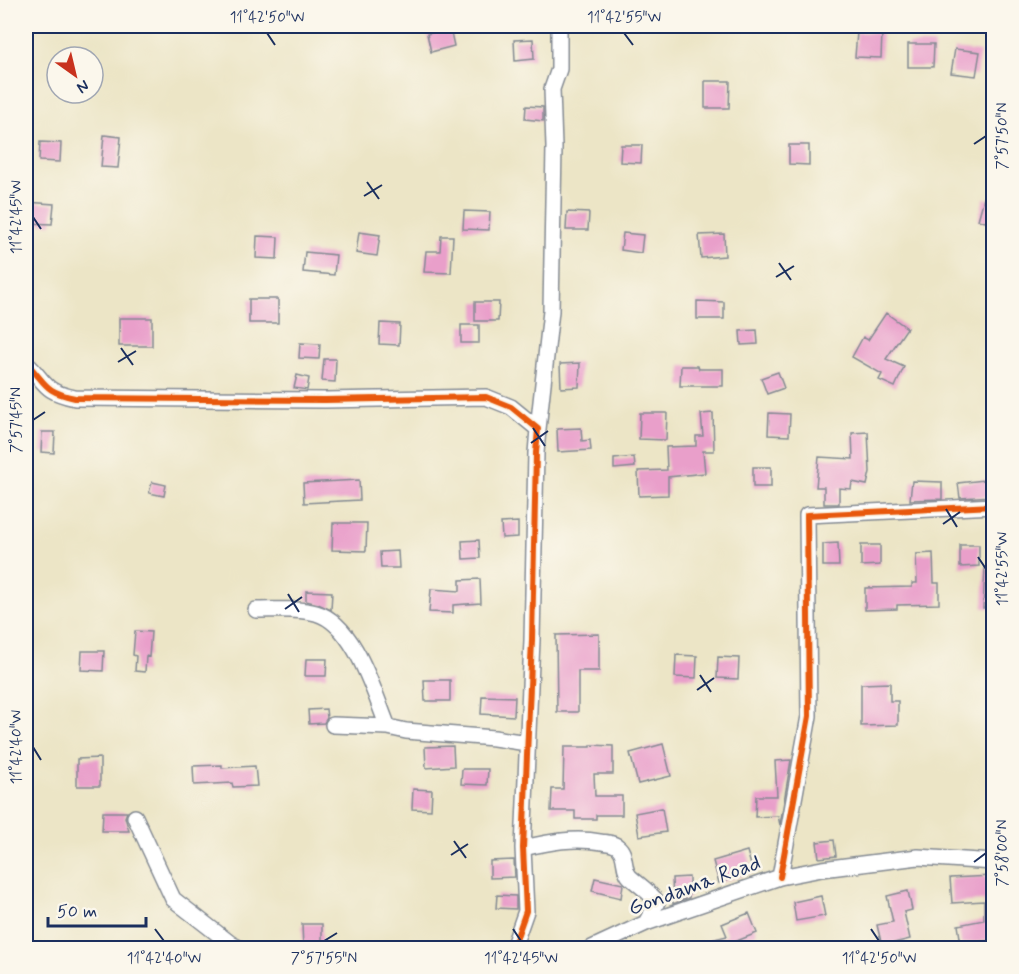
<svg xmlns="http://www.w3.org/2000/svg" width="1019" height="974" viewBox="0 0 1019 974" font-family="Mynerve,sans-serif">
<rect width="100%" height="100%" fill="#fbf7ec"/>
<filter id="ink" filterUnits="userSpaceOnUse"><feTurbulence type="fractalNoise" baseFrequency=".0167" numOctaves="2"/><feDisplacementMap in="SourceGraphic" scale="12" xChannelSelector="R" yChannelSelector="G"/><feConvolveMatrix kernelMatrix="1 2 1 2 8 2 1 2 1" color-interpolation-filters="sRGB"/></filter>
<filter id="wash" filterUnits="userSpaceOnUse"><feTurbulence type="fractalNoise" baseFrequency=".008" numOctaves="4" result="noise"/><feDisplacementMap in="SourceGraphic" scale="24" xChannelSelector="R" yChannelSelector="G"/><feGaussianBlur stdDeviation="1.35" result="paint"/><feColorMatrix in="noise" values="0 0 0 0 0 0 0 0 0 0 0 0 0 0 0 0 0 1.4 0 .05"/><feComposite in="paint" operator="in"/></filter>
<g filter="url(#wash)">
<rect width="100%" height="100%" fill="#ece5c6"/>
<g id="blocks">
<path fill="#e99fca" d="M450 28 454 46 431 52 427 34Z
M857 32 882 33 881 58 855 57Z
M533 39 534 59 515 61 514 40Z
M908 44H934L933 67H908Z
M955 49 980 52 976 76 951 73Z
M705 81H730L729 108H705Z
M526 106 543 107V121L525 119Z
M104 135 121 137 118 168 101 167Z
M40 142 61 143 60 162 39 161Z
M621 145H642L641 163 620 162Z
M789 145H809V165L789 164Z
M984 198 993 201V224L978 220Z
M26 202 54 204 52 224 26 223Z
M464 211 490 212 489 230 463 229Z
M567 212 589 213 588 230H566Z
M359 232 380 235 377 256 356 253Z
M623 233 643 235 641 253 621 250Z
M724 234 725 256 701 258 699 235Z
M257 236 278 237 277 259 256 258Z
M441 236H453L451 273 424 272 426 251H440Z
M305 252 336 255 334 275 303 272Z
M249 299H278V323H249Z
M697 301 724 302V319H697Z
M475 302H499L498 321H475Z
M886 313 907 328 886 359 904 367 895 387 879 380 882 374 852 357 863 337 868 340Z
M119 318H152V346H119Z
M380 323 400 324 399 345 379 344Z
M461 325H479V343H461Z
M757 330 758 344 741 345 740 331Z
M300 343 320 344 319 359 299 358Z
M324 359H336L335 382 322 381Z
M580 363 579 387 561 388 560 364Z
M681 366H698L699 369H723V386H680Z
M778 372 784 388 767 394 761 378Z
M297 375 309 378 307 390 294 388Z
M640 413H667L666 440 639 439Z
M713 413 714 451H703L705 473 668 477V495L639 496 638 471 667 470 666 447 696 446V436H703L701 414Z
M769 413 790 414 789 436 768 435Z
M581 428 582 441 590 440 591 450 558 452 557 429Z
M42 432H55L54 453 41 452Z
M868 432 870 472 867 485 852 482 851 489 839 488V504H824V487H816L819 457 853 459 852 433Z
M634 457 635 467 614 469V459Z
M753 467H771V487H753Z
M993 479V496L960 498 958 483Z
M359 480 360 500 304 503 303 483Z
M912 481 942 482V499L910 500Z
M152 482 166 485 164 496 149 493Z
M518 522V537L502 538 501 523Z
M333 523H367L366 551 332 550Z
M479 540 480 558 463 559 462 541Z
M838 543 839 566H823V544Z
M861 545H880V565L861 566Z
M960 545H979V566L960 567Z
M398 551 399 568H381L380 552Z
M933 553 934 583H939V604L897 605V609L865 610V588L912 587V583H917L916 554Z
M985 568H993V608H983Z
M480 579 481 603 453 605V613L429 612 431 589 460 591V580Z
M306 591 332 592 331 610 318 604 306 601Z
M135 631 151 632 149 657 146 656 145 672 135 671 136 656 133 655Z
M599 634V671H578V712H557L556 635Z
M82 651H104L103 671 81 670Z
M676 655 697 656 696 678 675 677Z
M718 657 739 658 738 679 717 678Z
M306 659H327L326 676H305Z
M424 680H450V701H425Z
M890 683V701H898V725L861 726V684Z
M482 696 515 697 514 716 481 714Z
M326 709 327 718 324 723 309 724 308 710Z
M663 744 671 776 638 784 630 753Z
M591 745 613 746V774H594L595 796H622V815H596V819H575V811H551L552 789H563L564 747H591Z
M453 746 454 766 426 768 425 747Z
M100 758V786H77V759Z
M791 760 780 825 778 816 755 817 756 796H777L775 761Z
M222 765V768L255 766 257 786 233 787 232 783 194 785 193 766Z
M462 769H488L487 785 461 784Z
M413 789 432 790 431 810 412 809Z
M662 808 666 832 639 836 635 813Z
M103 812H127L125 817 129 831H102Z
M834 840 836 856 819 858 817 842Z
M747 851 753 872 719 883 713 861Z
M514 860 515 877 490 878V861Z
M993 876V940L961 944 958 925 984 920V901L952 903 950 878Z
M689 877V898L673 904 672 878Z
M595 878 623 884 621 898 592 891Z
M908 891 912 910 904 912 910 939 882 946 877 925 893 922 887 896Z
M497 895 516 896V909L496 908Z
M821 896 825 916 796 921 793 902Z
M749 913 757 933 719 948H691L690 945 727 936 722 924Z
M302 924H322V948H303Z"/>
</g>
</g>
<g filter="url(#ink)">
<use href="#blocks" fill-opacity="0" stroke="#848a92" stroke-width="1.5"/>
<g fill="none" stroke-linecap="round" stroke-linejoin="round">
<defs>
<path id="minor" d="M26 363C47 383 42 391 75 398L325 400 486 397 511 407 538 429 536 453 532 640 523 848 526 911 513 948
M538 429 551 311 554 147 552 89 559 69V26
M256 610C275 610 298 608 316 613 355 624 374 693 388 727
M333 725 388 727 406 731 494 738 527 743
M135 817 173 899 231 944 239 948
M523 848C550 842 574 837 601 842 607 843 614 843 618 847 627 854 622 869 630 877 640 886 648 890 657 902L646 923
M780 877 809 716 807 515 994 506
M592 948 646 923 780 877 822 869 918 857 994 862"/>
</defs>
<use href="#minor" stroke="#848a92" stroke-width="18"/>
<use href="#minor" stroke="#fff" stroke-width="15"/>
<defs>
<path id="cycleway" d="M26 363C47 383 42 391 75 398L325 400 486 397 511 407 538 429 536 453 532 640 523 848 526 911 513 948
M780 877 809 716 807 515 994 506"/>
</defs>
<use href="#cycleway" stroke="#fbf7ec" stroke-width="10"/>
<use href="#cycleway" stroke="#e8590c" stroke-width="6"/>
</g>
</g>
<path fill="none" stroke="#1b2f5e" stroke-width="2" d="M267 33 275 45M624 33 633 45M974 144 986 136M367 182 379 199M364 196 382 185M33 217 41 229M779 263 791 280M776 277 794 266M121 348 133 365M118 362 136 351M33 420 45 412M533 428 545 446M531 443 548 431M946 509 957 527M943 524 960 512M978 557 986 569M288 594 299 612M285 609 302 597M700 675 711 692M697 690 714 678M33 747 41 760M454 841 466 858M451 855 468 844M974 862 986 853M155 929 164 941M513 929 521 941M871 929 879 941M324 941 337 933"/>
<g text-anchor="middle" stroke-width="5" stroke-linejoin="round" paint-order="stroke">
<g font-size="22" fill="#1b2f5e" stroke="#fbf7ec">
<text transform="translate(694 884) rotate(-20)" y="8">Gondama Road</text>
</g>
</g>
<rect width="1019" height="974" fill="none" stroke="#fbf7ec" stroke-width="66"/>
<g transform="translate(75 75) rotate(146)"><circle r="28" fill="#fbf7ec" stroke="#a1a7b3" stroke-width="1.5"/>
<path d="M0-4.5L10 22L0 15L-10 22Z" fill="#c8321e"/>
<text y="-9" font-size="16" font-weight="bold" text-anchor="middle" fill="#1b2f5e">N</text>
</g>
<path d="M48 917v9h98v-9" fill="none" stroke="#1b2f5e" stroke-width="3"/>
<text x="57" y="917" font-size="18" fill="#1b2f5e" stroke="#fbf7ec" stroke-width="4.5" paint-order="stroke">50 m</text>
<rect x="33" y="33" width="953" height="908" fill="none" stroke="#1b2f5e" stroke-width="2"/>
<g font-size="15" text-anchor="middle" fill="#1b2f5e">
<text x="267" y="22">11°42'50"W</text>
<text x="624" y="22">11°42'55"W</text>
<text transform="translate(1002 136) rotate(-90)" y="5">7°57'50"N</text>
<text transform="translate(16 217) rotate(-90)" y="5">11°42'45"W</text>
<text transform="translate(16 420) rotate(-90)" y="5">7°57'45"N</text>
<text transform="translate(1002 569) rotate(-90)" y="5">11°42'55"W</text>
<text transform="translate(16 747) rotate(-90)" y="5">11°42'40"W</text>
<text transform="translate(1002 853) rotate(-90)" y="5">7°58'00"N</text>
<text x="164" y="963">11°42'40"W</text>
<text x="324" y="963">7°57'55"N</text>
<text x="521" y="963">11°42'45"W</text>
<text x="879" y="963">11°42'50"W</text>
</g>
</svg>
